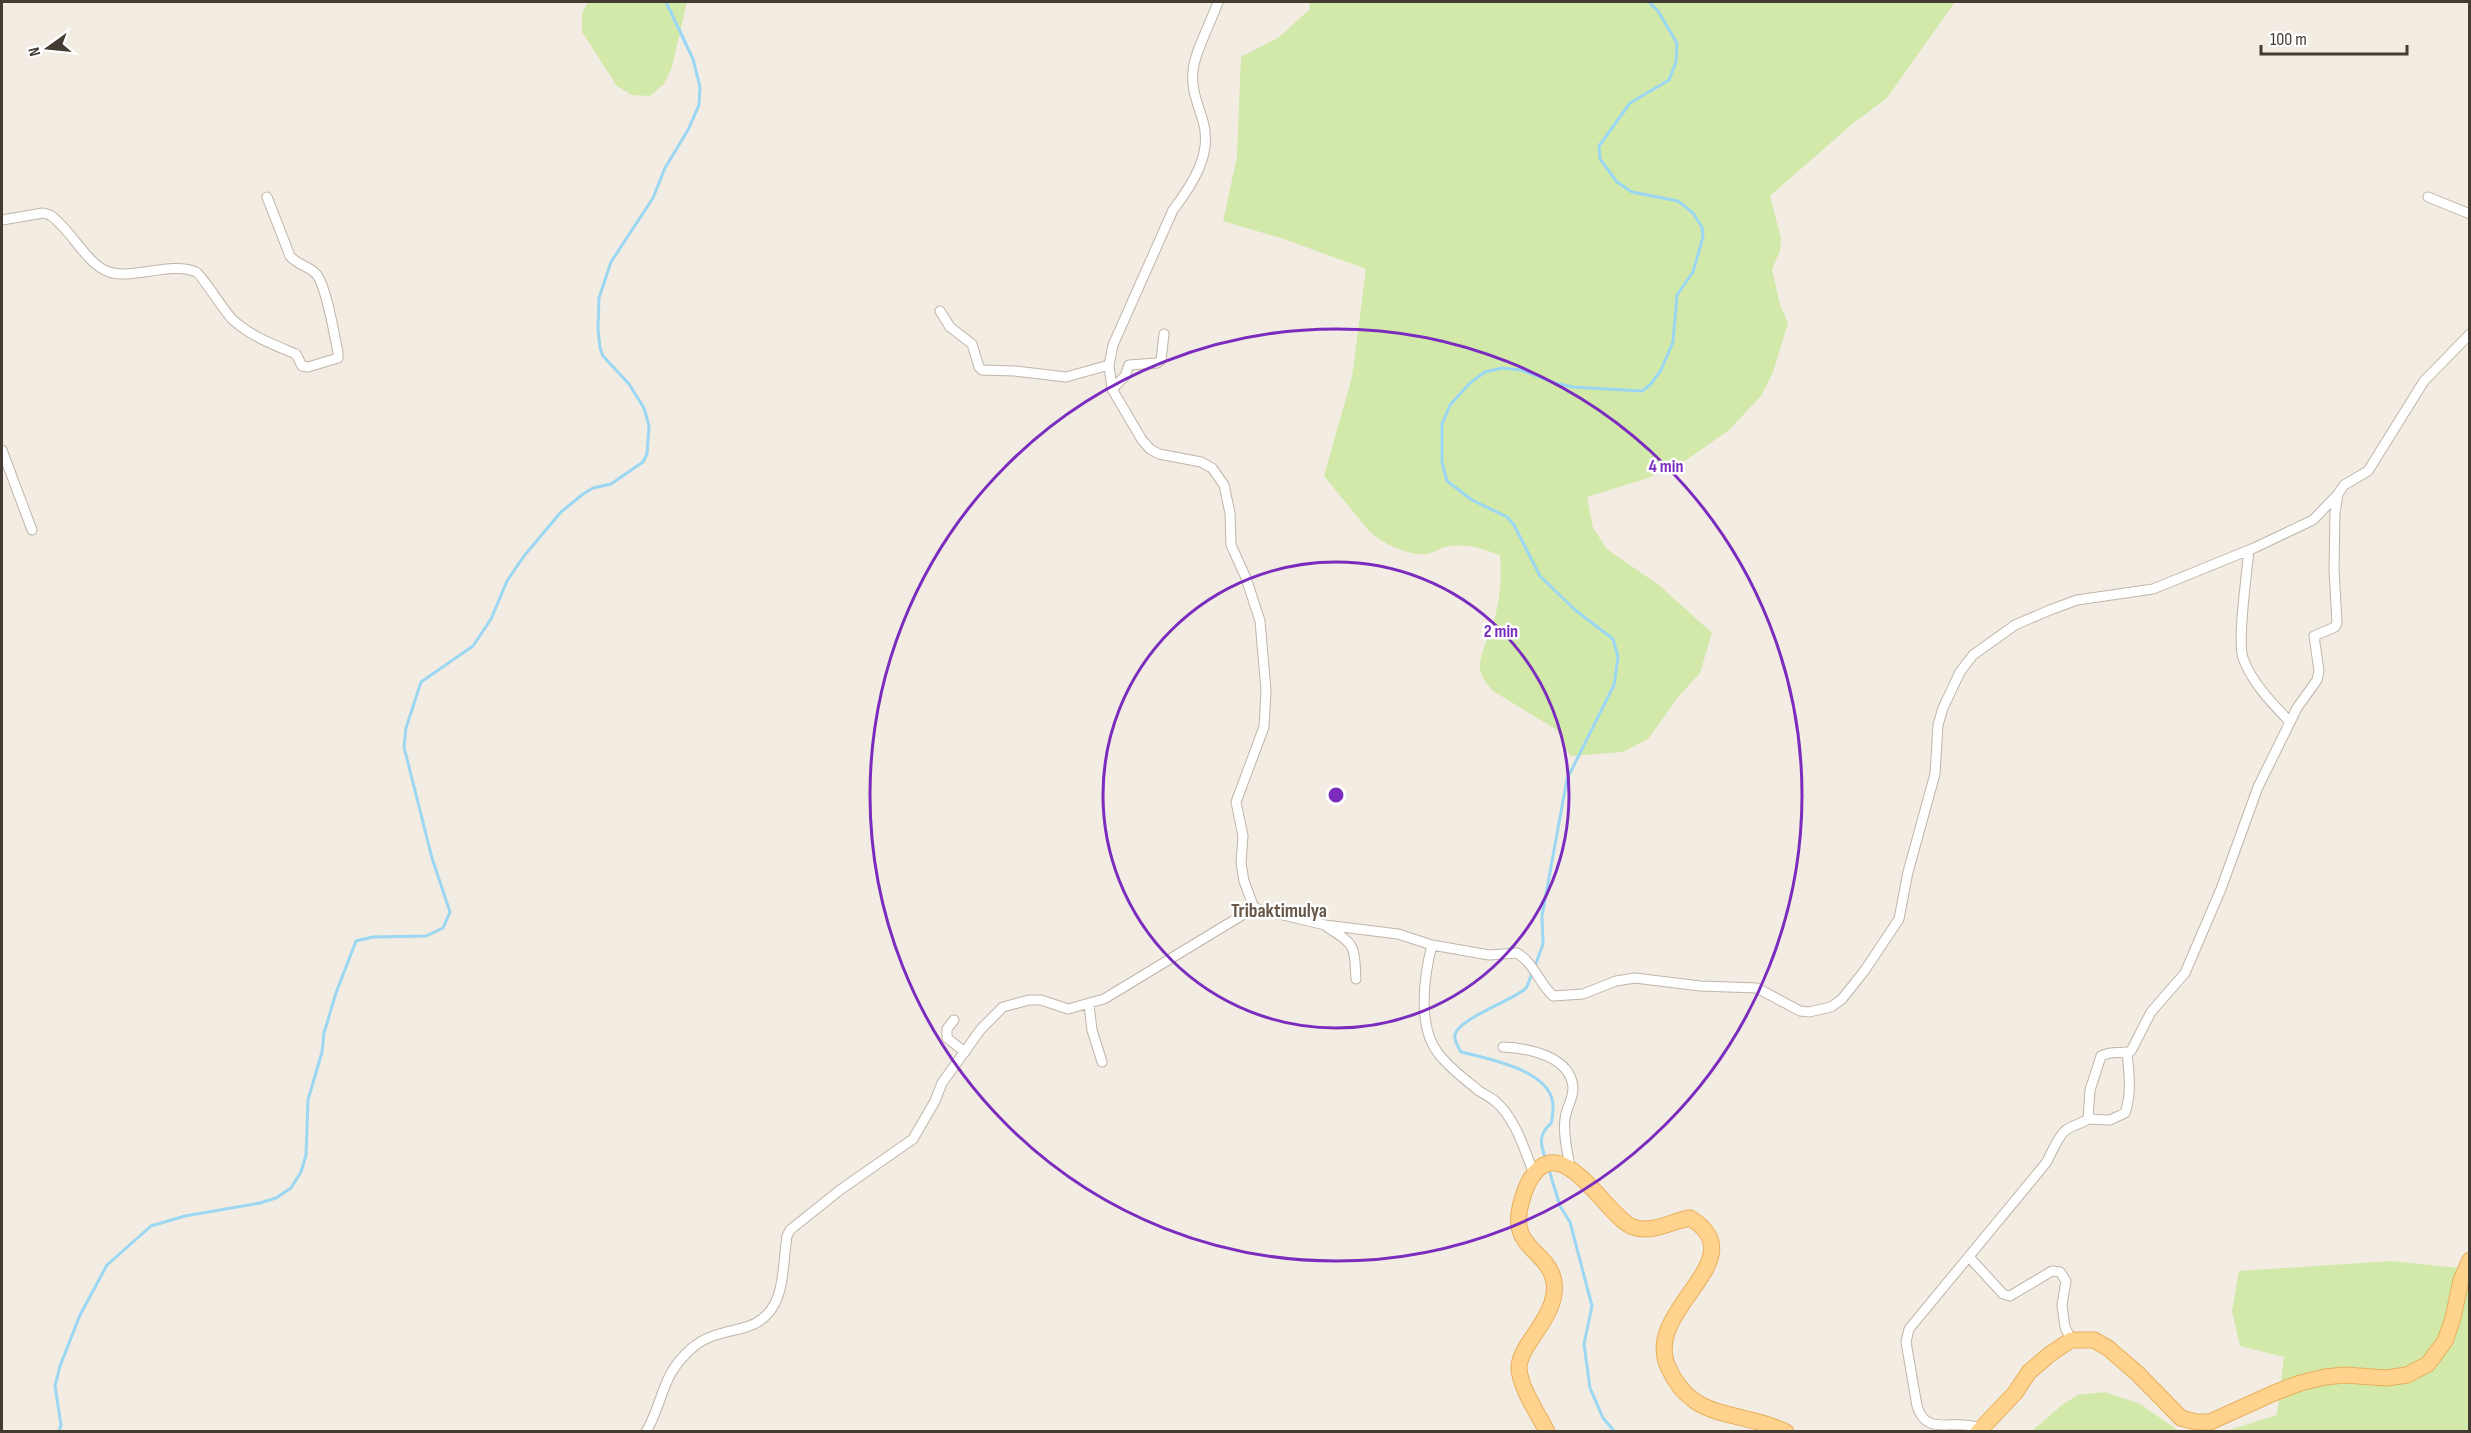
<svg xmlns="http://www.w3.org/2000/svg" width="2471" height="1433" viewBox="0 0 2471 1433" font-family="'Sofia Sans Condensed',sans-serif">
<rect width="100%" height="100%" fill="#f2ece2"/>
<path fill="#d2e9a9" d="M588 2H687L672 67 664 84 650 96 632 95 617 86 582 32V13Z
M1309 2H1955L1887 98 1851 125 1770 196 1781 238 1780 251 1772 269 1780 305 1788 323 1773 372 1761 396 1729 430 1682 463 1648 478 1587 497 1593 528 1607 549 1660 586 1712 633 1700 673 1678 697 1648 739 1623 752 1570 756 1557 730 1493 691C1487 685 1480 675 1480 667 1480 653 1488 639 1492 626 1500 604 1502 579 1500 556 1485 548 1462 543 1445 547 1439 549 1433 553 1427 554 1408 556 1384 544 1370 532L1324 476 1352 377 1366 269 1284 239 1223 221 1237 157 1241 57 1278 38 1310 9Z
M2391 1261 2469 1269V1431L2223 1432 2277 1415 2284 1357 2240 1346 2232 1311 2239 1271Z
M2105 1392 2140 1404 2179 1431H2032L2062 1405 2078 1395Z"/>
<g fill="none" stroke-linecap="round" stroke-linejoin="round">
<path stroke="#9bd7f2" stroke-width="3" d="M1535 966 1543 944 1542 916 1567 779 1614 685 1618 657 1613 639 1574 609 1540 576 1514 525 1507 517 1472 500 1447 481 1442 462V424L1450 405 1470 383 1485 372 1502 368 1521 370 1555 383 1573 387 1642 391 1650 385 1661 370 1673 342 1677 295 1693 272 1703 237 1702 227 1693 213 1678 201 1632 192 1617 182 1600 159 1599 146 1630 103 1669 80 1676 62 1677 43 1658 11 1649 2
M1532 972C1530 978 1529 985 1525 989 1511 1001 1458 1019 1455 1035 1454 1041 1458 1047 1461 1052 1489 1059 1556 1071 1553 1109 1552 1113 1553 1120 1551 1123 1551 1124 1545 1129 1545 1130 1538 1140 1543 1150 1546 1161
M1549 1170 1560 1206 1570 1222 1592 1306 1584 1344 1590 1388 1603 1418 1615 1432
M59 1432 61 1425 55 1386 60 1366 80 1315 107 1265 151 1226 185 1216 260 1203 276 1198 291 1188 301 1172 306 1155 308 1100 322 1052 324 1033 336 993 356 941 373 937 426 936 443 928 450 912 432 858 404 747 406 728 421 682 473 646 491 619 507 581 524 556 561 512 583 494 593 488 611 484 643 462 647 454 649 426 644 408 629 384 603 356 600 348 598 329 599 298 611 262 653 198 665 168 688 130 699 105 700 87 693 59 666 2"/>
<defs>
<path id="minor" d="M1218 2C1212 20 1194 53 1193 71 1191 90 1198 104 1203 121 1213 154 1192 185 1173 210L1113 345 1109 365 1112 389 1142 440 1150 449 1159 454 1201 462 1212 468 1224 485 1230 513 1231 545 1246 578 1260 621 1266 690 1264 727 1236 802 1243 836 1241 863 1244 881 1254 908
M2428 197 2470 214
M2 220 43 213 50 215C71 229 86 264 109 272 132 280 172 261 196 272 201 274 224 311 232 319 250 336 274 345 296 354L302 366 308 367 338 358V352C334 334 327 289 317 275 310 266 297 265 290 256L267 197
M940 311 950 327 972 344 979 367 982 370 1015 371 1066 377 1109 365
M1112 389 1125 376 1129 365 1157 363 1161 360 1164 334
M2 450 32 530
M2249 550C2247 573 2237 640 2243 658 2252 683 2272 703 2290 722
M1327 927C1356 945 1354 945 1356 979
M1432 945 1489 955 1517 953C1534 963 1539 983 1553 996L1583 994 1616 981 1635 978 1700 986 1757 988 1800 1011 1809 1012 1831 1007 1842 999 1865 970 1899 919 1908 872 1935 774 1938 725 1943 708 1960 672 1973 655 2015 625 2050 610 2077 600 2153 589 2254 548 2313 520 2338 494
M1089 1004 1092 1030 1102 1062
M954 1020 947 1029V1038L965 1052
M1503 1047C1528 1048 1571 1056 1573 1088 1573 1100 1566 1108 1565 1119 1563 1134 1567 1151 1570 1166
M2088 1119 2110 1120 2125 1113C2132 1093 2129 1073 2127 1052
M1970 1258 2003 1294 2010 1296 2052 1271 2060 1272 2066 1281 2062 1305 2065 1327 2071 1340
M1983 1427C1976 1427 1969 1425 1963 1425 1944 1423 1925 1432 1917 1406L1906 1342 1909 1329 2046 1163C2052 1153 2057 1137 2066 1130 2073 1125 2081 1124 2088 1119L2090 1090 2101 1056C2115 1049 2121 1055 2131 1051L2151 1012 2185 973 2221 889 2258 787 2297 708 2317 680 2319 671 2314 636 2335 627 2337 623 2334 569 2335 513 2338 494 2344 485 2368 471 2424 381 2470 334
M646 1432C665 1399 660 1376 692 1348 706 1336 722 1333 739 1329 787 1319 781 1276 787 1236L790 1230 840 1190 913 1139 935 1101 942 1083 981 1029 1003 1007 1029 1000H1041L1068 1009 1104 999 1254 908 1325 925 1398 934 1432 945C1424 976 1417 1026 1438 1053 1448 1067 1466 1080 1479 1091 1484 1094 1490 1097 1495 1101 1516 1119 1524 1149 1534 1174"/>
<path id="primary" d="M1547 1432C1538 1413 1521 1390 1519 1369 1518 1344 1559 1317 1554 1282 1551 1258 1522 1249 1519 1226 1517 1211 1524 1190 1531 1178 1563 1128 1606 1217 1633 1227 1653 1234 1671 1221 1690 1218 1759 1260 1639 1310 1669 1369 1675 1382 1683 1393 1695 1401 1719 1418 1758 1417 1786 1432
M1978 1432 2015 1393 2029 1372 2050 1354 2071 1340H2094L2108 1348 2138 1374 2181 1418 2196 1422H2210L2274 1393 2300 1383 2325 1377 2345 1375 2386 1378 2407 1375 2428 1364 2445 1341 2453 1318 2461 1280 2470 1260"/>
</defs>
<use href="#minor" stroke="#c0b5a8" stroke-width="11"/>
<use href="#primary" stroke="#e7af5b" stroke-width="17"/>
<use href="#minor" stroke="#fff" stroke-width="9"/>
<use href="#primary" stroke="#ffd38e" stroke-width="15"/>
</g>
<g fill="none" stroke="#7b2cbf" stroke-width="3">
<circle cx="1336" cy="795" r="233"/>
<circle cx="1336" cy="795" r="466"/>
</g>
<g text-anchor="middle" stroke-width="5" stroke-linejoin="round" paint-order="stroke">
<g font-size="20" font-weight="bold" fill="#675849" stroke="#fff">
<text x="1279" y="917">Tribaktimulya</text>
</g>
</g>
<circle cx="1336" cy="795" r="9" fill="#7b2cbf" stroke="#fff" stroke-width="3"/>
<g font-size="18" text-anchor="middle" font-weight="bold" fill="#7b2cbf" stroke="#fff" stroke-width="5" stroke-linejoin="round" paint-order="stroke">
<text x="1666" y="472">4 min</text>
<text x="1501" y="637">2 min</text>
</g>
<rect width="2471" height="1433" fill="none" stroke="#443b33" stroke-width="6"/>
<g transform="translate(48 48) rotate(255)" stroke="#ffffff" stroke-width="4.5" paint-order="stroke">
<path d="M0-4.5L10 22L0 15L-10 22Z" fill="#443b33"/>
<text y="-9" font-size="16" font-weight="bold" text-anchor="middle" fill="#443b33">N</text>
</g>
<path d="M2261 45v9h146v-9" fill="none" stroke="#443b33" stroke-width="3"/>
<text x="2270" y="45" font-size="18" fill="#443b33" stroke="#ffffff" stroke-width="4.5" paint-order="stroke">100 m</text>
</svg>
